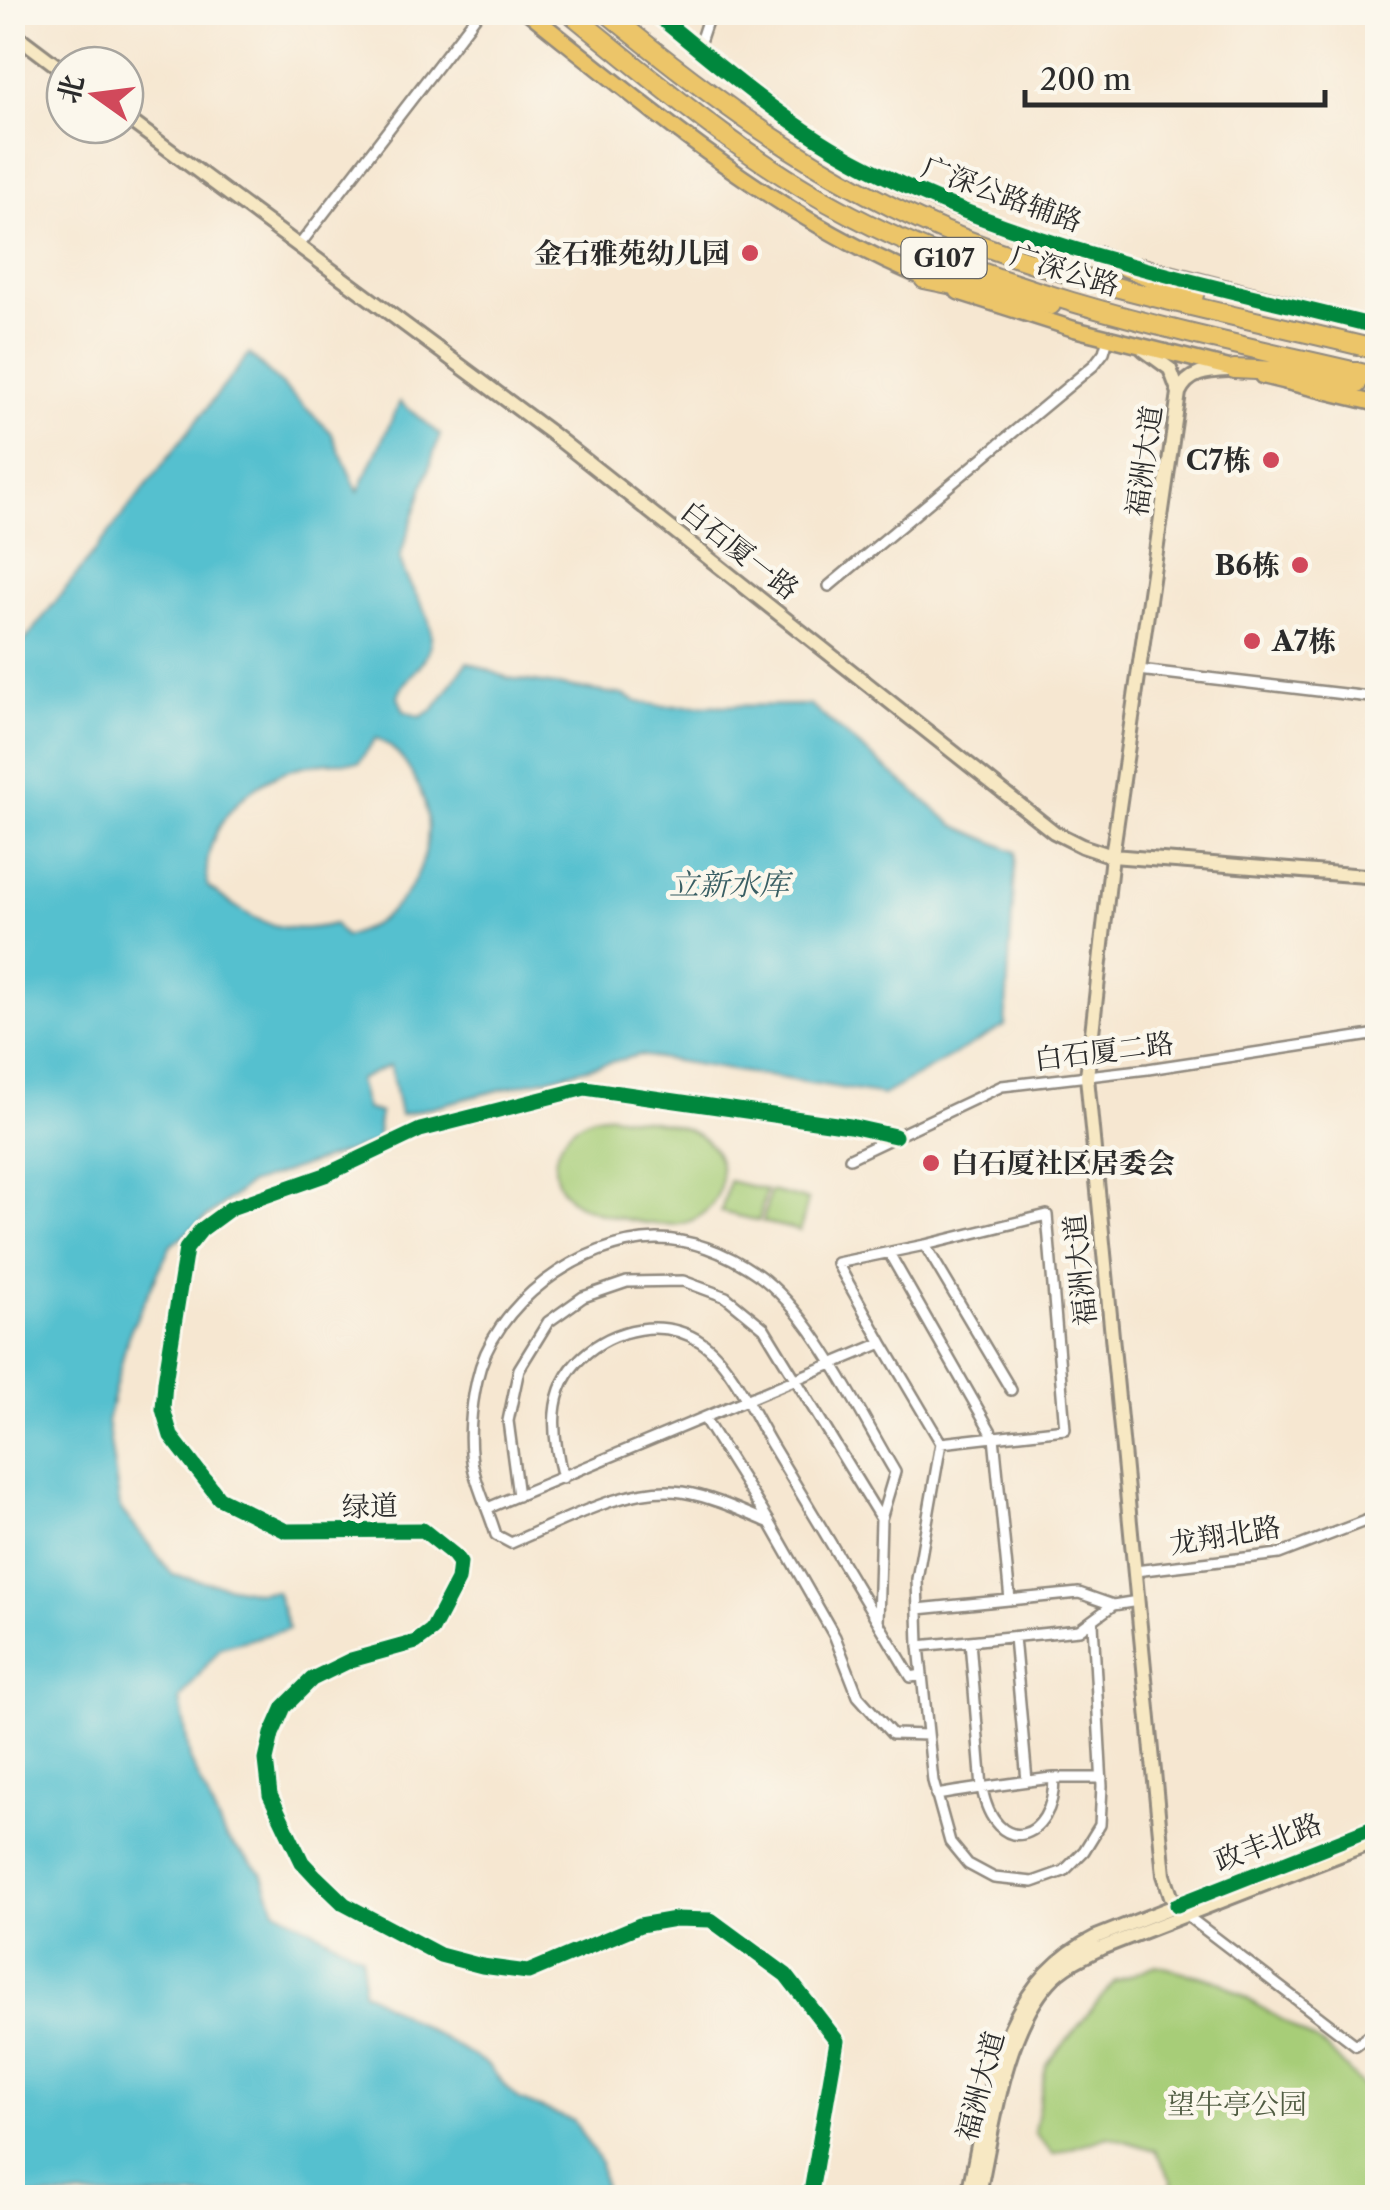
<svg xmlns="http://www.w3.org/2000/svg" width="1390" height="2210" viewBox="0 0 1390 2210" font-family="'Libre Caslon Text','Noto Serif SC',serif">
<rect width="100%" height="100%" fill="#fbf7ec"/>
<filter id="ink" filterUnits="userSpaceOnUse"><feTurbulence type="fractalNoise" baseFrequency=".01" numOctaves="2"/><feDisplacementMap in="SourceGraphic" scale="20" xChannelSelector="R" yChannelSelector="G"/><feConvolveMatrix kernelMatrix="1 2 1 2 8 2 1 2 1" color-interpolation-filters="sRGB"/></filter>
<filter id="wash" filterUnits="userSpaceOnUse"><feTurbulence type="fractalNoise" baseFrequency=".0048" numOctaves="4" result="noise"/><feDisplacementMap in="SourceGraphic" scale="40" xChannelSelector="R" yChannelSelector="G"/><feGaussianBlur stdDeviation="2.25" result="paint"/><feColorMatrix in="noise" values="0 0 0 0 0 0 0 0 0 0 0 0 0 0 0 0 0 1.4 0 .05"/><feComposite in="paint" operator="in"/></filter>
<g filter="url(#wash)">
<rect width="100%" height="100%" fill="#f6e7d1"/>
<path fill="#a7cd78" stroke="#697c52" stroke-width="2.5" d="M612 1115C650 1122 722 1121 721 1176 721 1189 716 1201 707 1210 699 1218 690 1222 680 1224 657 1228 585 1214 569 1198 535 1163 568 1112 612 1115Z
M729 1181 766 1190 759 1221 721 1212Z
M770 1191 808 1200 800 1231 763 1222Z
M1156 1965 1219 1981 1328 2049 1377 2102V2197H1171L1172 2182 1155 2150 1108 2136 1053 2154 1034 2132 1046 2066 1114 1982Z"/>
<path fill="#55c0cf" stroke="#40767d" stroke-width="2.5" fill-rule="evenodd" d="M249 354 331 432 358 492 400 402 440 435 400 557C405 592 442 615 428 652 421 670 403 678 398 697L404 711 420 717 434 709 467 662 508 678 623 695 638 702 661 706 810 705 954 825 1016 852 1005 1026 883 1095 639 1055 400 1115 390 1065 358 1080 366 1109 380 1113 376 1142 249 1184 171 1245 128 1336 107 1421 120 1508 173 1575 256 1592 276 1591 289 1629 221 1647 180 1699 190 1759 225 1837 262 1873 275 1909 362 1956 363 1991 486 2064 519 2100 574 2121 600 2162 605 2197H13V656ZM376 738C394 746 404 760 413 776 443 827 425 885 380 920 370 928 357 932 345 937L334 924C277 938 252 919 208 887 198 829 250 777 304 766 322 762 340 762 359 762Z"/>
</g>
<g filter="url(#ink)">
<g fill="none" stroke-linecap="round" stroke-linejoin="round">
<defs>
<path id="street" d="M698 48 710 12
M298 247 479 12
M829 586 1094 365 1104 352 1108 338
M1139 670 1378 698
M850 1158 1002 1086 1148 1069 1378 1034
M889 1253 994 1437 1010 1600
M882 1343 837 1263 925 1245
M704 1418 770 1523 835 1637 858 1696 892 1734 928 1735
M941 1443 917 1579 919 1646 933 1781 950 1842 968 1864 994 1878 1033 1882 1064 1871 1084 1851 1100 1825 1102 1786 1093 1623
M563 1478C552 1436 546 1390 582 1357 614 1328 663 1317 701 1342 729 1360 753 1413 770 1442 817 1520 864 1599 911 1677L922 1675
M518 1496 508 1421 519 1369 548 1322 583 1297 627 1282 683 1281 726 1297 764 1328 881 1519
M488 1508 882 1343 941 1443 1065 1429 1047 1215 925 1245 1011 1390
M770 1523C742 1511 713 1497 682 1492 628 1484 560 1523 511 1543L496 1535C490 1514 479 1492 474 1471 467 1444 471 1406 477 1380 493 1304 581 1240 657 1239 693 1239 728 1254 757 1274 813 1313 859 1412 895 1472L881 1519 878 1622
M1135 1571 1279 1554 1378 1516
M918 1609 1079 1593 1113 1605
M1014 1637 1027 1781
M919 1646 1079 1630 1113 1605 1138 1601
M1054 1778H1102
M936 1795C975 1789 1015 1782 1054 1778 1054 1843 995 1859 982 1788L970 1641
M1186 1915 1356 2045 1378 2028"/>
<path id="secondary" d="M12 32 65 72
M125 117 551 433 1054 832 1082 846 1112 856 1378 877
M1144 350 1170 369 1179 393 1112 856 1087 1077 1164 1875 1171 1896 1186 1915
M1179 393C1188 372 1208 371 1228 370
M967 2198C990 2099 995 1987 1096 1937L1378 1826
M978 2198C993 2131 1003 2034 1049 1982 1063 1966 1082 1957 1101 1948L1378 1840"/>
<path id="primary" d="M528 12C656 114 780 221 934 282
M653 12C707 55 760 100 817 138 904 195 1006 231 1105 257
M1141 266 1378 327
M958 292 1074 329 1241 371
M1262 376 1378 404"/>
<path id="highway" d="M569 12C659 85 748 162 851 215 1015 301 1199 335 1378 377
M606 12C724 109 849 200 994 250 1118 294 1250 318 1378 350
M1099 256 1194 295
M924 279 1051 305
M1234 369 1298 372 1357 384"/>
</defs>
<use href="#street" stroke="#90897e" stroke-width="14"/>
<use href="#secondary" stroke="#90897e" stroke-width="18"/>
<use href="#primary" stroke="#90897e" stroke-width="19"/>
<use href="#highway" stroke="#90897e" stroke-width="22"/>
<use href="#street" stroke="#fff" stroke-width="9"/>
<use href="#secondary" stroke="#f7e8c3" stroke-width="12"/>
<use href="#primary" stroke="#ecc569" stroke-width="14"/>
<use href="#highway" stroke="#ecc569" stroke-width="18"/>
<defs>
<path id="cycleway" d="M653 12C720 66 786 125 863 165 1023 249 1204 283 1378 327
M1177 1905 1378 1826
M810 2198 837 2041 786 1975 711 1920 675 1919 640 1925 528 1972 482 1966 440 1955 344 1904 316 1877 302 1862 270 1795 266 1760 272 1734 284 1707 312 1679 351 1660 416 1642 432 1630 458 1580 460 1563 454 1555 423 1530 286 1531 219 1498 171 1436 163 1409 165 1382 186 1249 201 1230 231 1208 325 1175 420 1130 585 1088 850 1126 895 1136"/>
</defs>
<use href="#cycleway" stroke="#fbf7ec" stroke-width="21"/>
<use href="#cycleway" stroke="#00873e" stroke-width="15"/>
</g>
</g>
<g fill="#d1495b" stroke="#fbf7ec" stroke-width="4">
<circle cx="750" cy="253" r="10"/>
<circle cx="1271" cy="460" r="10"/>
<circle cx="1300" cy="565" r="10"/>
<circle cx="1252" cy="641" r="10"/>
<circle cx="931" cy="1163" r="10"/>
</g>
<g text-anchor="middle" stroke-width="9" stroke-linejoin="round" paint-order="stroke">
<rect fill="#fbf7ec" stroke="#696865" stroke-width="2.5" x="901.5" y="238" width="85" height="40" rx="8"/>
<g font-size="25" font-weight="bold" fill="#2b2b2b">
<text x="944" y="267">G107</text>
</g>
<g font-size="28" fill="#2b2b2b" stroke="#fbf7ec">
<text transform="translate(1002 194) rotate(20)" y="10">广深公路辅路</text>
<text transform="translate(1065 270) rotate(17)" y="10">广深公路</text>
<text transform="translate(1144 461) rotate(-82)" y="10">福洲大道</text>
<text transform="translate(740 550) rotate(38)" y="10">白石厦一路</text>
<text transform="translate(1104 1051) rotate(-7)" y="10">白石厦二路</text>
<text transform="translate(1080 1270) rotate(-96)" y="10">福洲大道</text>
<text transform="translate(370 1506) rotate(-2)" y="10">绿道</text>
<text transform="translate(1225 1535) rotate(-9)" y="10">龙翔北路</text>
<text transform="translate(1268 1842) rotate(-21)" y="10">政丰北路</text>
<text transform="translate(980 2086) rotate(-75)" y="10">福洲大道</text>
</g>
<g font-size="28" font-weight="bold" fill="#2b2b2b" stroke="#fbf7ec" text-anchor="end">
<text x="730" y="263">金石雅苑幼儿园</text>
<text x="1251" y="470">C7栋</text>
<text x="1280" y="575">B6栋</text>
<text x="1272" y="651" text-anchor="start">A7栋</text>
<text x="951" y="1173" text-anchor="start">白石厦社区居委会</text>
</g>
<g font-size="28" fill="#505c42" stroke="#fbf7ec">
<text x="1237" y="2114">望牛亭公园</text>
</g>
<g font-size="30" font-style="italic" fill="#3a5f64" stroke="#fbf7ec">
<text x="729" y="895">立新水库</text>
</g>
</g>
<rect width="1390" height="2210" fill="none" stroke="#fbf7ec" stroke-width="50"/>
<g transform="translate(95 95) rotate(284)"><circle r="48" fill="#fbf7ec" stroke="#a8a59f" stroke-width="2.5"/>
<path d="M0-8L18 38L0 25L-18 38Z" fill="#d1495b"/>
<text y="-15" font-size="28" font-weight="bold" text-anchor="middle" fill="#2b2b2b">北</text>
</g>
<path d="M1025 90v15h300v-15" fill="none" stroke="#2b2b2b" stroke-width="5"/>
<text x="1040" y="90" font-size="30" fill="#2b2b2b" stroke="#fbf7ec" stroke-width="8" paint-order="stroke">200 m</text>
</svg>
